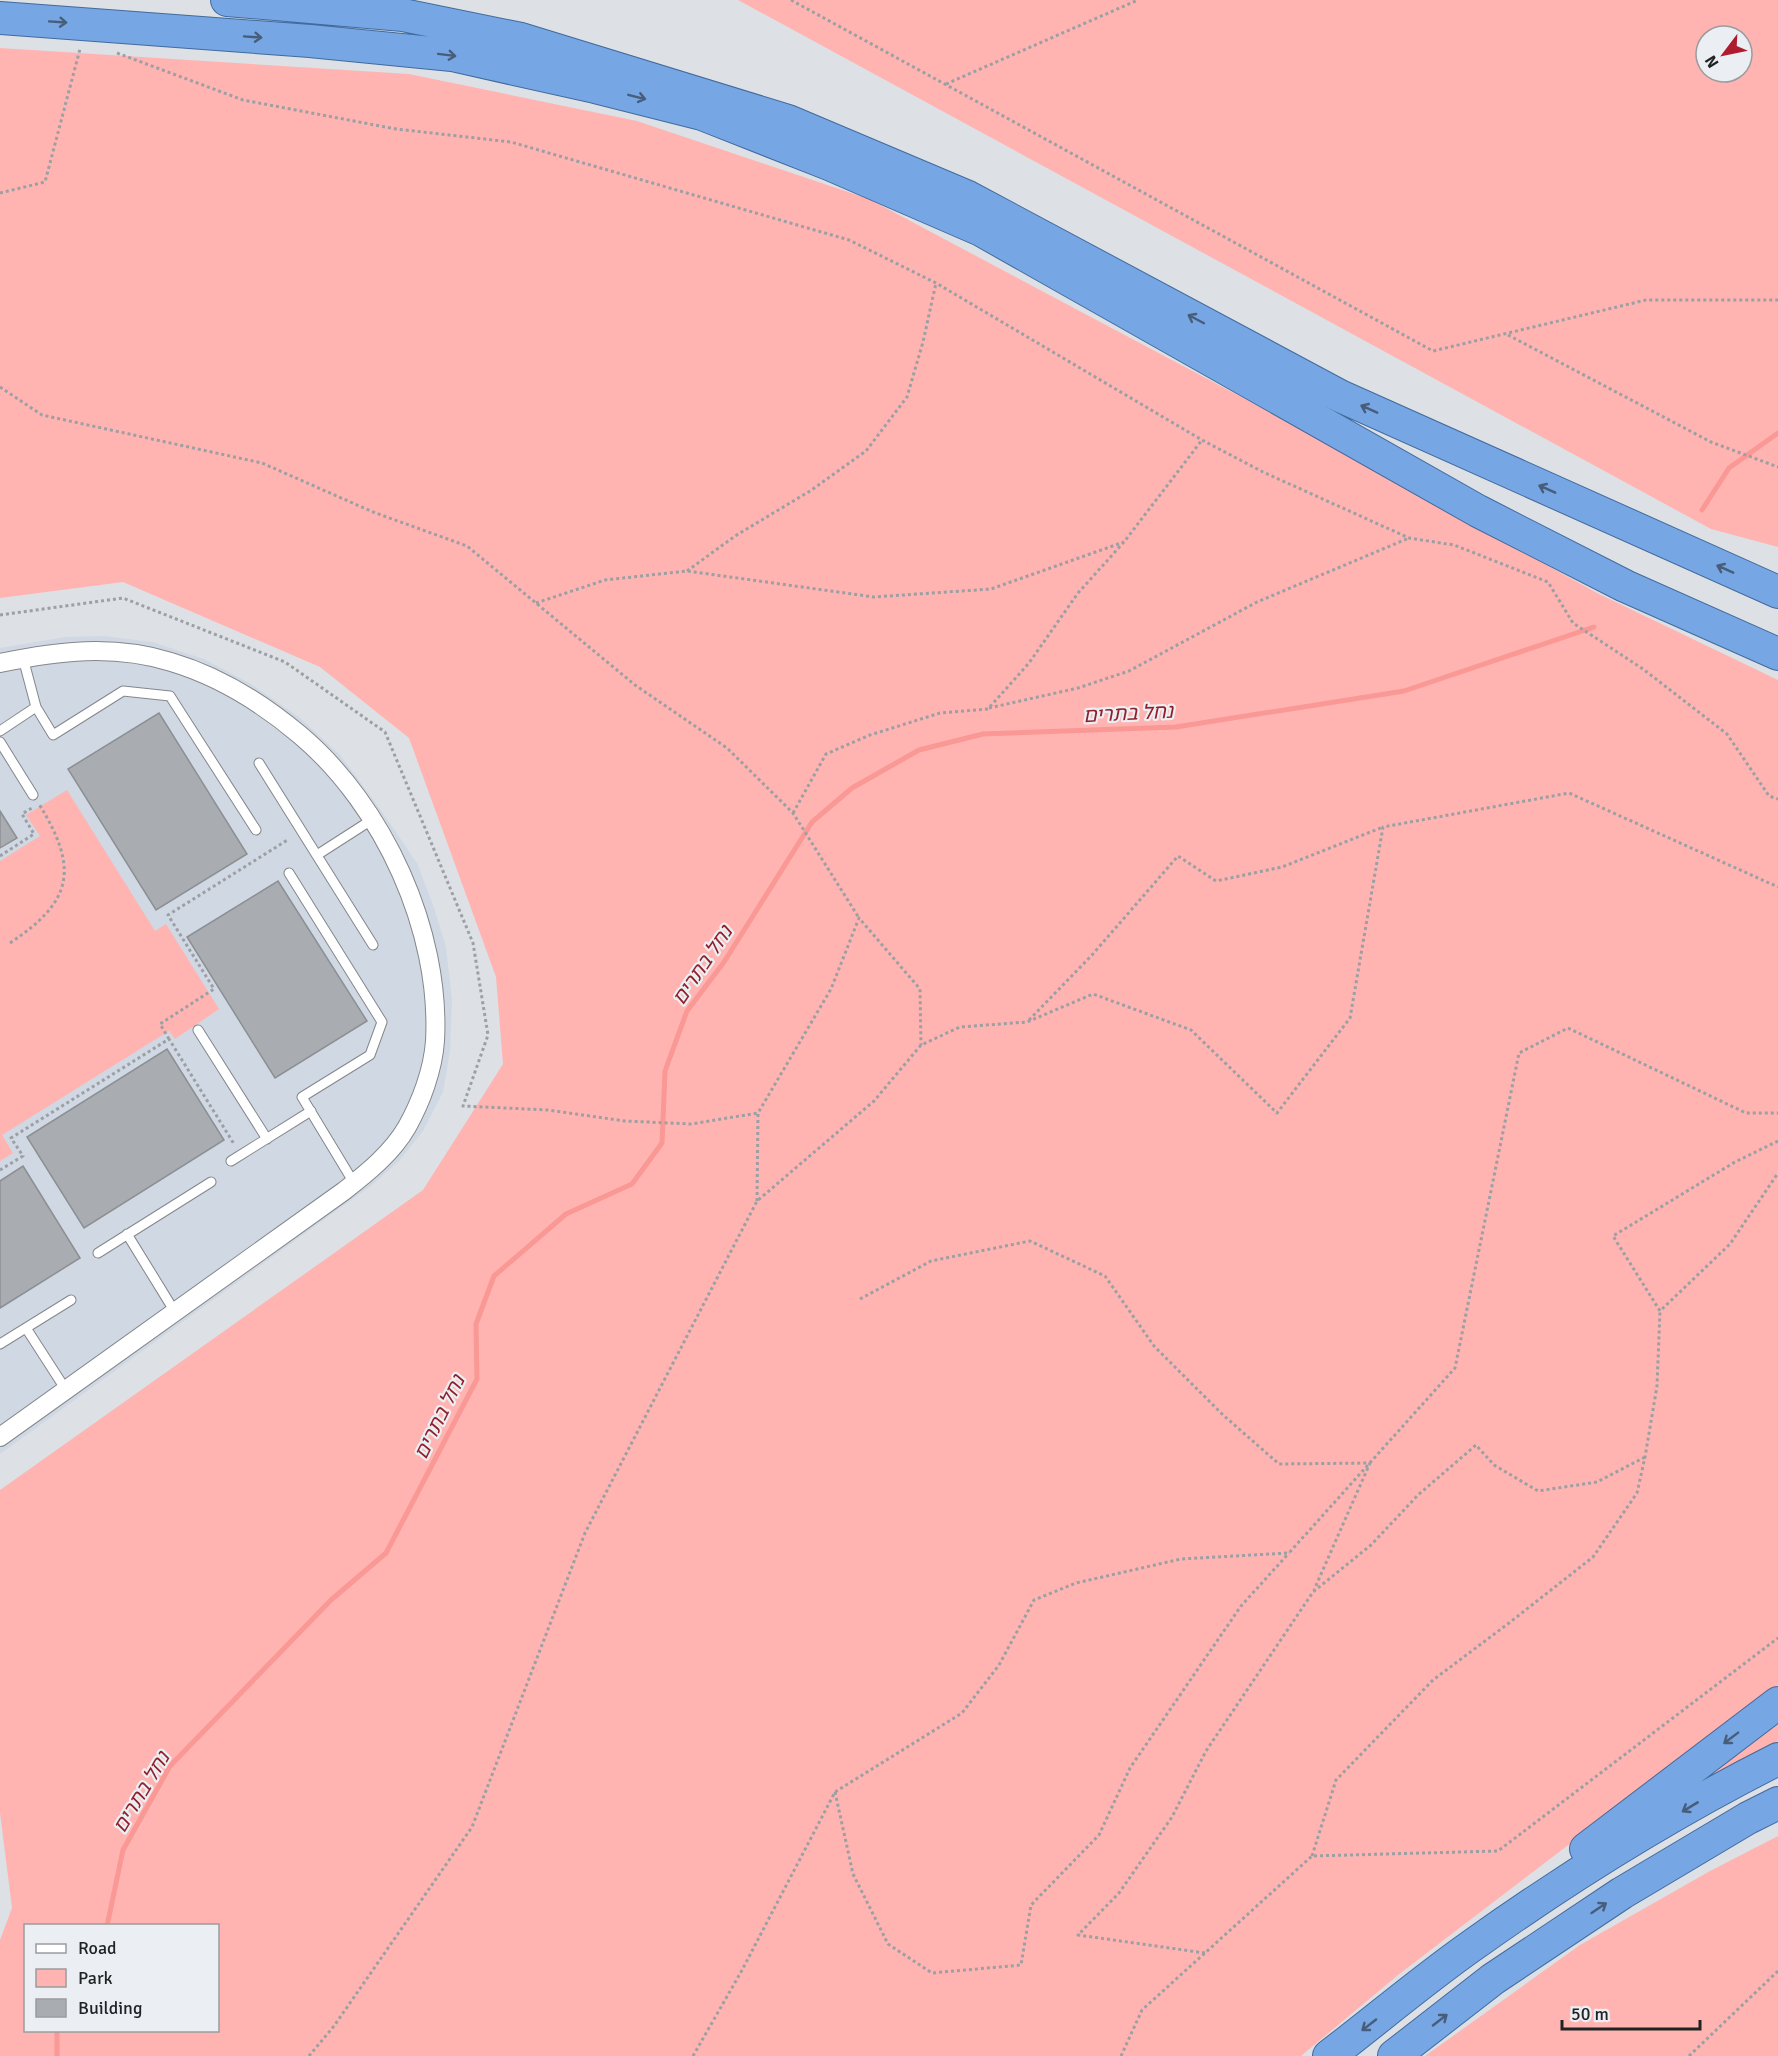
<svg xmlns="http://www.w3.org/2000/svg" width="1778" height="2056" viewBox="0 0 1778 2056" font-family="Signika,'Noto Sans Hebrew',sans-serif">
<rect width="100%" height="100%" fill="#dde1e5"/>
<path fill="#d0d8e3" d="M104 636 152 642 204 659 251 684 300 718 340 755 378 806 417 863 433 905 446 947 452 1000 450 1052 443 1092 423 1131 399 1161 372 1185 0 1454V648L65 637Z"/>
<path fill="#ffb4b1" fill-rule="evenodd" d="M738 0H1778V547L1711 529ZM1706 36H1742V72H1706Z
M0 48 409 74 637 121 869 199 1249 401 1599 594 1778 680V1685L1398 1975 1301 2056H0V1940L12 1908 0 1813V1490L423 1190 503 1064 496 977 409 738 320 667 123 582 0 598ZM26 1926H218V2030H26Z
M67 790 155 931 166 924 219 1009 175 1039 169 1031 2 1135 13 1153 0 1161V861L40 836 26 815Z
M1778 1724V1741L1675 1795Z
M1778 1836V2056H1425L1580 1945 1710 1871Z"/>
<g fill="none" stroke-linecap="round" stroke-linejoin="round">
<path stroke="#f99895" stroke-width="5" d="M1702 510 1729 468 1778 433
M107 1926 123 1850 170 1766 331 1600 386 1553 477 1379 476 1324 494 1276 566 1214 632 1184 662 1143 665 1071 687 1011 724 962 812 822 852 788 919 750 983 734 1176 727 1404 691 1594 627
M57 2056V2030"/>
</g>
<path fill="#a9acb0" stroke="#8c8f93" stroke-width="1.5" d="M159 713 247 854 156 910 68 769Z
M0 811 17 838 0 848Z
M278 881 367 1021 275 1078 187 937Z
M167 1049 224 1140 84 1228 27 1137Z
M23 1166 80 1258 0 1308V1181Z"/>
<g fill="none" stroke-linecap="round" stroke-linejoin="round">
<defs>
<path id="service" d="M23 658 36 707 53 735 123 691 170 696 256 830
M0 731 36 707
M0 742 33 795
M259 763 373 945
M317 855 373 819
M289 873 382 1022 370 1055 302 1097 354 1183
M198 1030 267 1139
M231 1161 311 1111
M127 1234 175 1312
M98 1253 211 1182
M26 1328 66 1390
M0 1344 71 1300"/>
<path id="minor" d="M0 663C58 651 113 644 171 662 218 676 262 703 300 735 384 806 441 931 435 1041 433 1070 421 1102 407 1127 392 1153 367 1173 344 1191L0 1437"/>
<path id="trunk" d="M227 0 403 15 521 39 788 121 968 197 1340 396 1778 592
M0 18 310 41 452 55 595 87 702 114 829 164 981 230 1478 511 1625 586 1778 654
M1586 1849 1778 1703
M1329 2056C1376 2020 1422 1981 1470 1947 1568 1877 1671 1813 1778 1759
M1394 2056 1493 1979 1622 1893 1748 1818 1778 1803"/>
</defs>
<use href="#service" stroke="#84878b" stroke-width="11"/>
<use href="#minor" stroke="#84878b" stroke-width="20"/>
<use href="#trunk" stroke="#426a9c" stroke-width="34"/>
<path stroke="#9c9fa3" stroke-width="3" stroke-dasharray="3 3" stroke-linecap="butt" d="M791 0 1433 351 1646 300H1778
M117 53 243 100 396 129 511 142 849 240 936 283 1202 440 1263 472 1409 538 1454 545 1548 582 1573 623 1643 669 1727 734 1769 796 1778 799
M946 84 1138 0
M0 193 45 182 80 49
M1508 335 1711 442 1778 467
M0 387 42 415 262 463 373 512 467 546 635 685 727 748 793 813 859 918
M687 571 735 536 810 491 866 451 907 397 923 342 936 283
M536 603 605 580 687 571 874 597 991 589 1124 542
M0 615 123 598 285 662 385 732 473 943 488 1035 463 1106 548 1110 625 1121 691 1124 758 1113
M989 708 1078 688 1129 671 1257 602 1409 538
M793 813 826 754 870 735 940 713 988 709 1029 663 1078 593 1124 542 1202 440
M0 856 34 834 22 814 32 808
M10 943C73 901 79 869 39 804
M1029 1020 1092 955 1178 856 1216 881 1282 867 1383 827
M169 1039 160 1024 214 989 168 915 289 839
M1778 1141 1735 1162 1613 1236 1660 1311 1730 1244 1778 1173
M0 1170 23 1156 11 1138 169 1039 234 1144
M757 1201 758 1113 831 989 859 918 920 989 921 1045
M860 1299 931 1261 1030 1241 1105 1276 1154 1346 1223 1415 1279 1464 1370 1463 1314 1590
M835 1792 853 1874 888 1944 932 1973 1021 1965 1031 1905 1099 1835 1130 1768 1241 1606 1289 1553
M1312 1856 1336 1780 1433 1680 1509 1623 1593 1557 1637 1493 1645 1457 1657 1386 1660 1311
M1205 1953 1078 1935 1119 1893 1172 1817 1206 1751 1313 1592 1371 1545 1418 1495 1476 1445 1494 1465 1538 1491 1597 1482 1645 1457
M309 2056 334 2026 472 1827 585 1533 757 1201 874 1101 921 1045 960 1027 1027 1022 1093 994 1191 1030 1277 1113 1350 1018 1383 827 1569 793 1778 887
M693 2056 741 1972 835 1792 962 1713 999 1665 1034 1600 1076 1583 1181 1559 1289 1553 1455 1368 1519 1053 1568 1028 1746 1113H1778
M1121 2056 1142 2010 1312 1856 1498 1851 1778 1638
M1689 2056 1778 1971"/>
<use href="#service" stroke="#fff" stroke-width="9"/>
<use href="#minor" stroke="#fff" stroke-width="18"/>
<use href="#trunk" stroke="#76a6e4" stroke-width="32"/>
</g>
<defs><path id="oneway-shaft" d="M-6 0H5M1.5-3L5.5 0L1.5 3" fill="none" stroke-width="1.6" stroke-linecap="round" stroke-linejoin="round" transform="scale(1.5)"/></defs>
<g stroke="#475d7a">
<use href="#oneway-shaft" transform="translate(58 22) rotate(4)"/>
<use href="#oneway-shaft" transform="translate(253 37) rotate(4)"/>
<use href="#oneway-shaft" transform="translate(447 55) rotate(7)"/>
<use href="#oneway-shaft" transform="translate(637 97) rotate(14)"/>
<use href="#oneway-shaft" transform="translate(1196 319) rotate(-152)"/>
<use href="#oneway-shaft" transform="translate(1369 409) rotate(-156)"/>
<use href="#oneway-shaft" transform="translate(1547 489) rotate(-156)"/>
<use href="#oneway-shaft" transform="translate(1725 569) rotate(-156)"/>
<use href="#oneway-shaft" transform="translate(1731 1738) rotate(143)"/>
<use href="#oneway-shaft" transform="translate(1690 1807) rotate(149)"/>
<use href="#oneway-shaft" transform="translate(1599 1908) rotate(-34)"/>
<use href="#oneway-shaft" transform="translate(1440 2020) rotate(-38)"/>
<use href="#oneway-shaft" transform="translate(1369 2025) rotate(142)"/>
</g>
<g text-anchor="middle" stroke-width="4.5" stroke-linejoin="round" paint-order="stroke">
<g font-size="20" font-style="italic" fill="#901f29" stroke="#ebeef2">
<text transform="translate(1128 713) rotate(-3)" y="7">נחל בתרים</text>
<text transform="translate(702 965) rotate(-56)" y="7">נחל בתרים</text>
<text transform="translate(439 1417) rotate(-64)" y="7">נחל בתרים</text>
<text transform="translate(141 1792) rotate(-59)" y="7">נחל בתרים</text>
</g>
</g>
<rect x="24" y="1924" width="195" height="108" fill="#ebeef2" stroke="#9a9ca0" stroke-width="1.5"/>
<rect x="36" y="1944" width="30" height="9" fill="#ffffff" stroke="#9a9ca0" stroke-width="1.5"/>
<text x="78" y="1954" font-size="18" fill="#212224">Road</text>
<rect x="36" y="1969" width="30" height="18" fill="#ffb4b1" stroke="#9a9ca0" stroke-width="1.5"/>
<text x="78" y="1984" font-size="18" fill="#212224">Park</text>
<rect x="36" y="1999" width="30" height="18" fill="#a9acb0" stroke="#9a9ca0" stroke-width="1.5"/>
<text x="78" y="2014" font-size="18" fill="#212224">Building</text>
<g transform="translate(1724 54) rotate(238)"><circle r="28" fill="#ebeef2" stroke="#9a9ca0" stroke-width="1.5"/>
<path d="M0-4.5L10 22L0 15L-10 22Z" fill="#af1c2e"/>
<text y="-9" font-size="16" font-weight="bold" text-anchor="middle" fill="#212224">N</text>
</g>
<path d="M1562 2020v9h138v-9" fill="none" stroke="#212224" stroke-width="3"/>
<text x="1571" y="2020" font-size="18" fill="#212224" stroke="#ebeef2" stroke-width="4.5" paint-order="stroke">50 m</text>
</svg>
